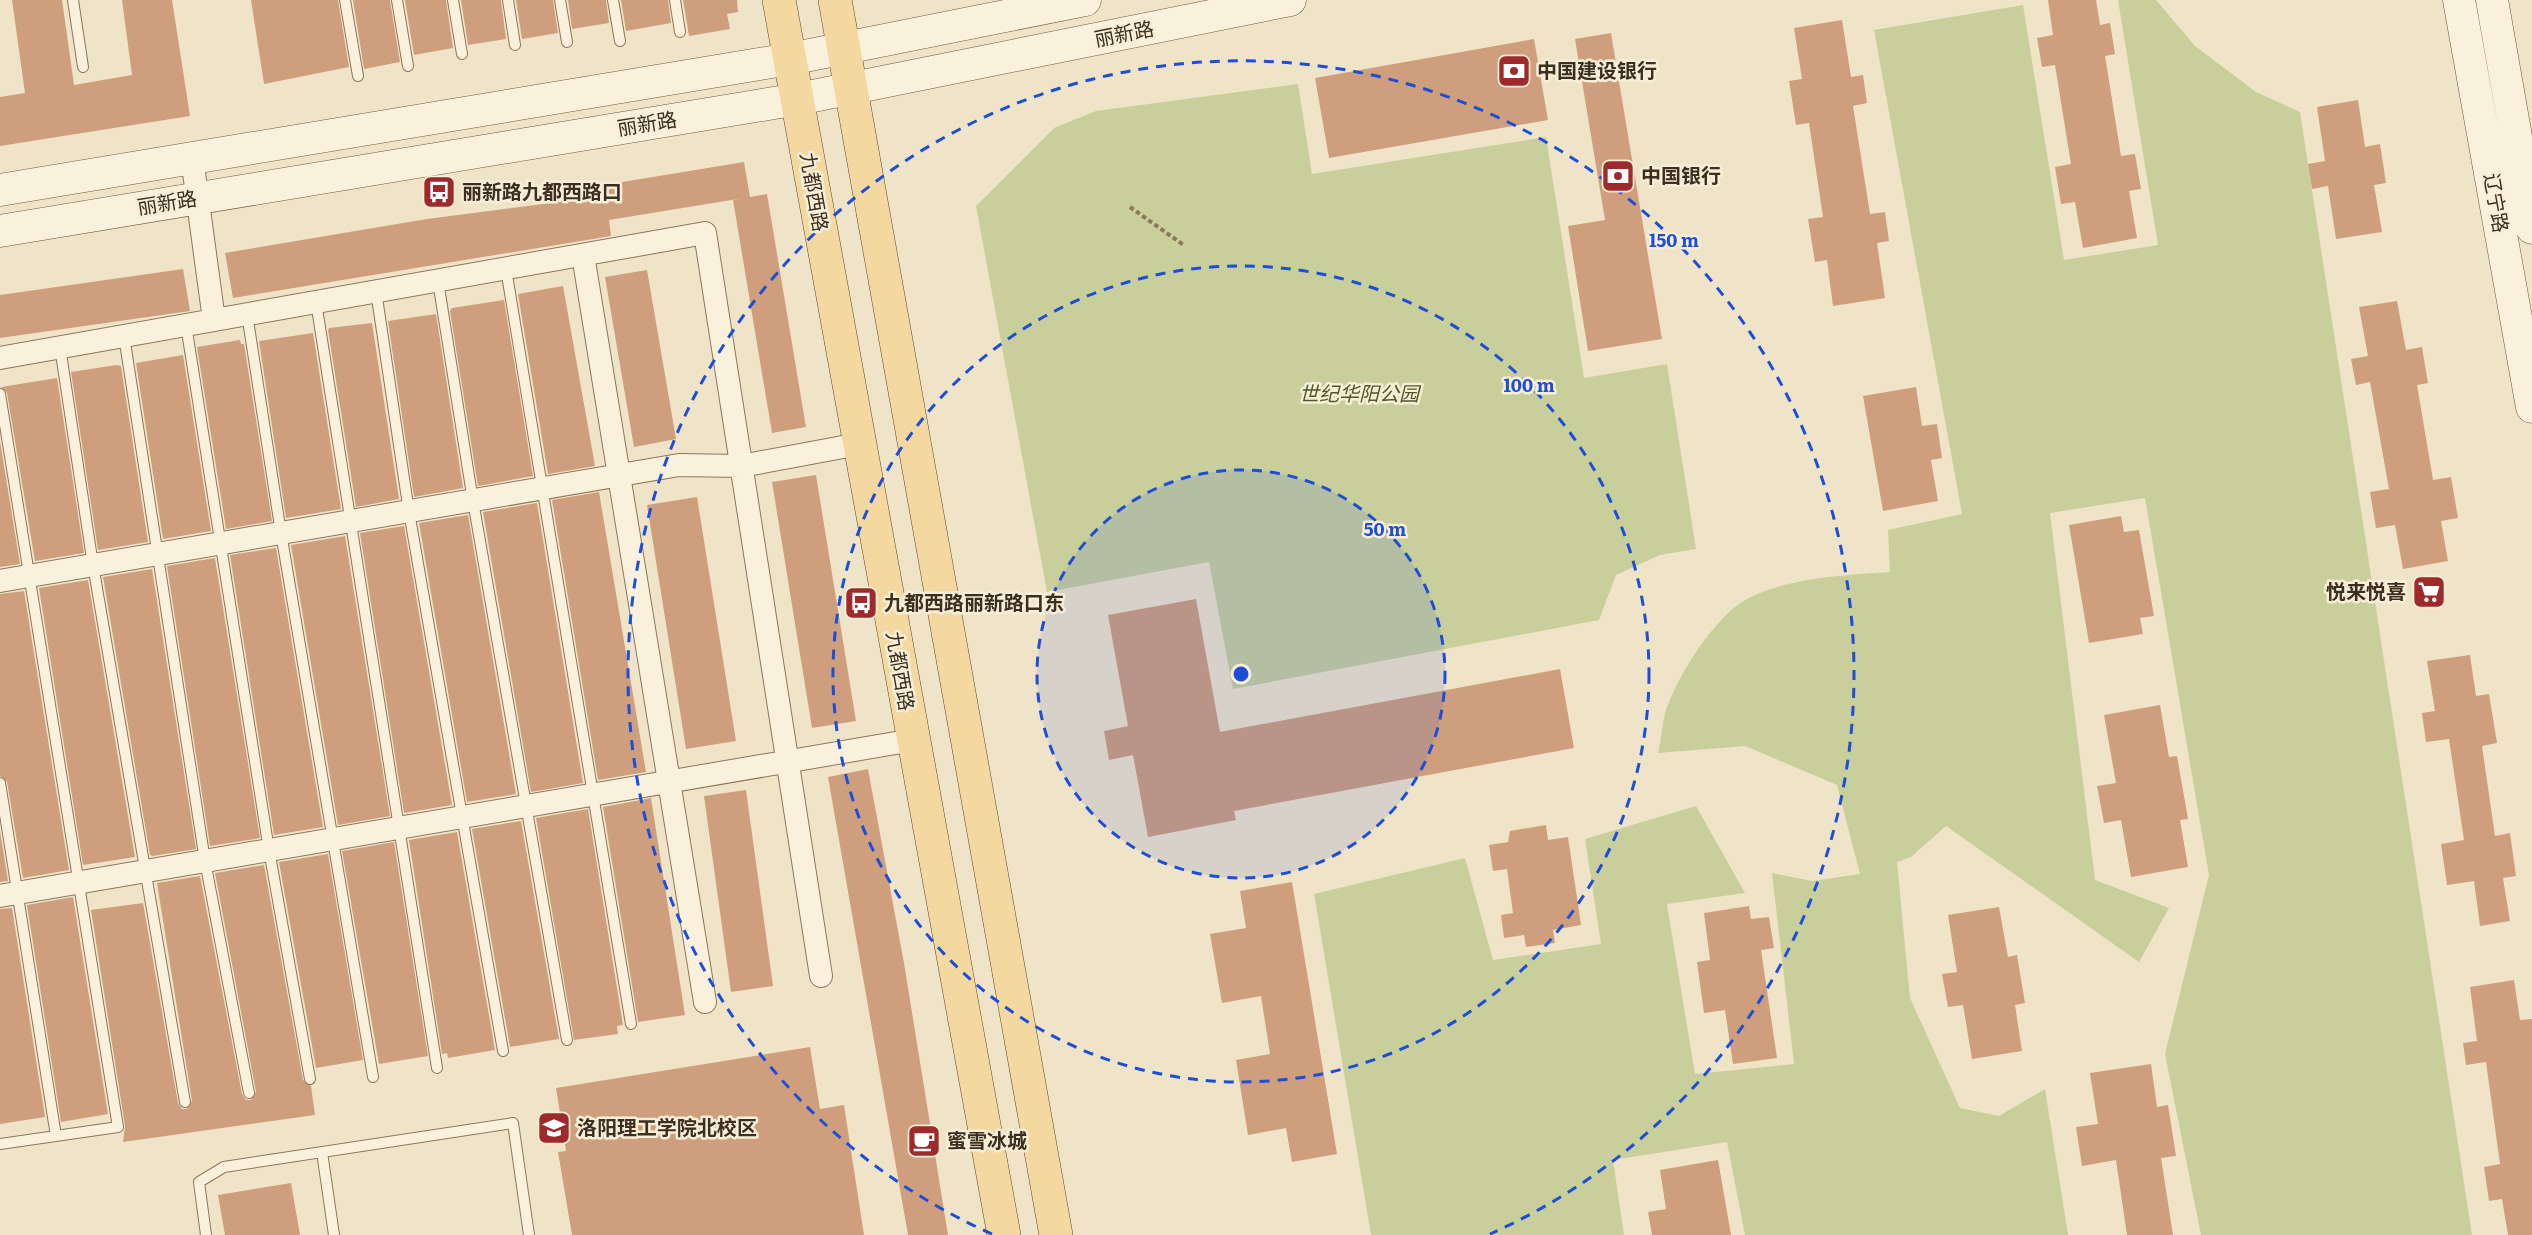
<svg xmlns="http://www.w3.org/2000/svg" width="2532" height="1235" viewBox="0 0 2532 1235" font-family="Literata,'Noto Sans SC',serif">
<rect width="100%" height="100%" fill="#f0e4c8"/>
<path fill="#c9cf9b" d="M2118 0H2156L2195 46 2256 92 2300 112 2472 1235H2201L2165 1054 2209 875 2145 498 2050 513 2095 880 2169 908 2139 962 1946 826 1911 857 1897 862 1910 998 1960 1108 1999 1116 2045 1089 2068 1235H1745L1727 1142 1613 1160 1624 1235H1371L1314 894 1465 858 1493 960 1601 944 1585 839 1696 806 1745 893 1667 904 1695 1074 1794 1064 1772 873 1812 881 1860 874 1837 785 1745 746 1658 753C1661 740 1662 726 1665 713 1676 678 1710 625 1739 604 1777 578 1845 575 1890 572L1888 530 1962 514 1874 30 2023 5 2064 260 2158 245Z
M1298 84 1312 174 1546 137 1584 378 1667 364 1696 549 1660 555 1616 575 1599 620 1233 689 1209 562 1047 592 976 206 1054 128 1096 111Z"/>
<path fill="#cf9f7d" d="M12 0H62L74 85 132 75 122 0H172L190 116 0 146V97L25 93Z
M251 0H338L349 67 264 84Z
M353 0H390L400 62 364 69Z
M405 0H446L453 48 414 55Z
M461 0H501L506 39 468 45Z
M516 0H553L558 33 522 39Z
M568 0H606L609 23 572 29Z
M621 0H668L671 23 626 31Z
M683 0H737L738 12 727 14 730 29 689 36Z
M2048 0H2096L2100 25 2110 23 2115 54 2105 56 2121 156 2135 154 2141 189 2129 191 2137 238 2083 248 2075 202 2061 204 2055 167 2071 164 2055 65 2042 67 2037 38 2053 35Z
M1842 20 1851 77 1863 75 1867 103 1853 106 1870 214 1885 212 1889 241 1877 243 1885 298 1833 306 1827 260 1815 262 1808 219 1823 217 1809 123 1796 125 1789 81 1802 79 1794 28Z
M1611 33 1662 339 1588 351 1568 226 1605 220 1575 39Z
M1534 39 1548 120 1329 158 1315 78Z
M2358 100 2365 147 2380 144 2386 183 2374 185 2382 232 2336 239 2328 186 2312 189 2308 164 2325 161 2317 107Z
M744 162 750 197 609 220 611 236 233 298 225 253 427 219 606 196 604 185Z
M767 194 806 427 772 433 733 200Z
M183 269 190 311 0 338V295Z
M647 270 676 439 634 447 605 277Z
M563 286 595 466 548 474 518 294Z
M504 300 533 476 478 486 450 311 452 308Z
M2397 301 2406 350 2422 347 2428 383 2417 385 2433 480 2451 477 2458 518 2441 521 2448 561 2403 569 2395 525 2376 528 2370 492 2389 489 2370 382 2356 385 2351 359 2368 356 2359 307Z
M436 314 463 488 414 497 388 321Z
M372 323 399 499 356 507 328 330 329 328Z
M313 333 341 509 286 518 259 341Z
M240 340 241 344H244L272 521 226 529 197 347Z
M183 355 211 531 163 539 136 363Z
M116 365 121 366 148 542 98 550 71 372Z
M57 378 84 553 35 561 7 393 1 387Z
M1916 387 1922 426 1937 424 1942 458 1931 460 1938 501 1883 511 1863 396Z
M0 441 20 564 0 567Z
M816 475 856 721 812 728 772 482Z
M599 492 646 772 598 780 552 500Z
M697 497 736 741 686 749 647 505Z
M537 503 583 783 531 792 483 512Z
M468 515 516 794 467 802 419 523Z
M2121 516 2124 532 2139 530 2154 616 2140 618 2143 634 2089 643 2069 525Z
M404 526 452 805 404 813 360 533Z
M345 536 390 816 338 825 291 545Z
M276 548 323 827 274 835 230 555Z
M215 558 260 838 210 846 167 566Z
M152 569 196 849 153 856 150 855 103 577Z
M88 580 135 857 83 865 39 588Z
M24 591 69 870 23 878 7 782 0 776V594Z
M1196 599 1220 732 1560 669 1574 748 1234 811 1236 820 1148 837 1133 755 1109 760 1104 731 1128 726 1108 615Z
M2470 655 2476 696 2489 694 2497 743 2482 746 2495 836 2510 833 2516 876 2503 878 2510 921 2480 926 2474 881 2447 885 2441 844 2464 840 2449 739 2426 742 2422 713 2435 711 2427 661Z
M2160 705 2169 757 2177 756 2188 819 2180 820 2188 867 2131 877 2121 820 2104 823 2097 786 2116 783 2104 715Z
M868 769 904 963 948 1235H908L828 777Z
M746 790 773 986 731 992 704 796Z
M651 798 685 1015 638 1022 603 807Z
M588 809 623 1025 617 1026 618 1034 574 1040 536 818Z
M521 821 559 1039 510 1047 472 829Z
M1546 825 1548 840 1568 837 1581 925 1553 930 1555 943 1526 947 1524 935 1504 938 1501 915 1513 913 1507 869 1493 871 1489 845 1508 842 1510 831Z
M0 831 8 881 0 882Z
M457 832 495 1050 448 1058 447 1053 442 1054 409 840Z
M394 842 428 1056 379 1064 342 851Z
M328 854 363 1060 316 1068 279 862Z
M264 865 303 1080 311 1086 315 1115 123 1142 125 1126 91 910 143 903 178 1103 182 1109H187L192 1101 157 883 200 876 242 1094 246 1100H251L256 1092 215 873Z
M1292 882 1337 1154 1292 1162 1286 1128 1248 1135 1236 1060 1270 1054 1261 996 1222 1003 1210 934 1246 928 1240 891Z
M73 897 108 1114 61 1122 27 905Z
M1749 906 1751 919 1769 917 1774 948 1761 950 1777 1058 1733 1064 1725 1010 1704 1013 1697 962 1710 960 1704 913Z
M1999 907 2008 957 2017 955 2025 1003 2015 1005 2022 1051 1972 1059 1963 1005 1948 1007 1942 974 1957 972 1948 915Z
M12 908 45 1117 0 1124V909Z
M2514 980 2520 1020 2532 1019V1235H2508L2502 1199 2489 1201 2484 1167 2500 1164 2486 1062 2466 1065 2463 1043 2477 1041 2470 987Z
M810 1047 820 1109 844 1105 864 1235H572L558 1152 566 1151 556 1088Z
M2151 1064 2157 1107 2168 1105 2176 1156 2161 1158 2173 1235H2127L2116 1160 2082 1166 2076 1127 2098 1124 2090 1073Z
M1718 1160 1731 1235H1652L1648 1212 1666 1209 1660 1170Z
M291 1183 300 1235H225L218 1195Z"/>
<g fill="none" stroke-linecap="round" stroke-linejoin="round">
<defs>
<path id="service" d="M73 0 83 67
M345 0 358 76
M397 0 408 66
M453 0 462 54
M508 0 515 45
M560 0 567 42
M613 0 620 41
M675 0 680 32
M506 269 631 1024
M438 281 473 501 567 1040
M376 291 409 512 503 1051
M316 302 437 1068
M247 314 281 533 373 1077
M186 325 269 850 310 1079
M124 336 205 861 249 1093
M60 347 93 565 185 1102
M0 394 118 1127 0 1144
M0 783 56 1136
M322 1152 334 1235
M206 1235 199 1182 224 1167 513 1123 529 1235"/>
<path id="minor" d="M192 158 214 320
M583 255 705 1002
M0 358 705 233 821 976
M0 581 679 465 741 466 859 444
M0 896 913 740"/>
<path id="secondary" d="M2459 0 2532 407
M2492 0 2532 228
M0 190 790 59 1085 0
M0 231 798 99 1290 0"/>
<path id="primary" d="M779 0 1004 1235
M835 0 1056 1235"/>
</defs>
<use href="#service" stroke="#8d765c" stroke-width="12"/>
<use href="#minor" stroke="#8d765c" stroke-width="24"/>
<use href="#secondary" stroke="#6f573f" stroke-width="33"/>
<use href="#primary" stroke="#5b4430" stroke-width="34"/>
<path stroke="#8d765c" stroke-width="4" stroke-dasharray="4.5 3" stroke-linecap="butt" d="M1130 207 1185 246"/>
<use href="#service" stroke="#faf1dc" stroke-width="10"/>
<use href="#minor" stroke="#faf1dc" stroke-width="22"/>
<use href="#secondary" stroke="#faf1dc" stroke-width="32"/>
<use href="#primary" stroke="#f3d9a0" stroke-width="33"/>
</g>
<circle cx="1241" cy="674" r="204" fill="#1d4ed8" fill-opacity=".12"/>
<g fill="none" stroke="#1d4ed8" stroke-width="3" stroke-dasharray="10 8">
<circle cx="1241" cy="674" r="204"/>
<circle cx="1241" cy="674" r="408"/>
<path d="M992 1234A613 613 0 1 1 1490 1234"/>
</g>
<defs>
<symbol id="bank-square" viewBox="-11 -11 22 22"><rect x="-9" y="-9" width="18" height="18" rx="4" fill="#9e2a2b" stroke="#f7eed8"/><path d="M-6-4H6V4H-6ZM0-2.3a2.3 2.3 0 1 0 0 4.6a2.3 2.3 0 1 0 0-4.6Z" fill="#fff"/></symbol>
<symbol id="bus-square" viewBox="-11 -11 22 22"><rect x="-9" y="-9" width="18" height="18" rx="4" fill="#9e2a2b" stroke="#f7eed8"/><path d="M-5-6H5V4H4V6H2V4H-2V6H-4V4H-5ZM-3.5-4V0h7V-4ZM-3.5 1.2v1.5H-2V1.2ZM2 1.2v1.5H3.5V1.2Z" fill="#fff"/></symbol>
<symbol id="supermarket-square" viewBox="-11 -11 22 22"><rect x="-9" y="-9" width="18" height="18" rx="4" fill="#9e2a2b" stroke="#f7eed8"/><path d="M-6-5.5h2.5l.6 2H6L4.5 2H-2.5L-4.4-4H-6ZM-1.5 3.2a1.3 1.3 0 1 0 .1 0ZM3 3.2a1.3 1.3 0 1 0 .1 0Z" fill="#fff"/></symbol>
<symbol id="university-square" viewBox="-11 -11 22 22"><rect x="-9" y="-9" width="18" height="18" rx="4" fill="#9e2a2b" stroke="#f7eed8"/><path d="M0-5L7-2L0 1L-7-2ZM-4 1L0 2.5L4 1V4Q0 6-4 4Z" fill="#fff"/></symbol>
<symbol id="cafe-square" viewBox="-11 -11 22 22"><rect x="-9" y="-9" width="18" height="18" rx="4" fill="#9e2a2b" stroke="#f7eed8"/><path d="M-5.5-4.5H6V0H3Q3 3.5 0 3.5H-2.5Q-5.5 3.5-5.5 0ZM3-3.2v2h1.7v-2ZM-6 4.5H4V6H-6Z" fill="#fff"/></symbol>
</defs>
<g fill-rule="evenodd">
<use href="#bank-square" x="1495" y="52" width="38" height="38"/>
<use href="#bank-square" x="1599" y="157" width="38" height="38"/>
<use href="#bus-square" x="420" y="173" width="38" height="38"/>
<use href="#supermarket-square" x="2410" y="573" width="38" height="38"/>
<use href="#bus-square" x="842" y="584" width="38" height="38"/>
<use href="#university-square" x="535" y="1109" width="38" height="38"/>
<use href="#cafe-square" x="905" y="1122" width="38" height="38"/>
</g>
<g text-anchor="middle" stroke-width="5" stroke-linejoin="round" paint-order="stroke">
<g font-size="20" fill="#3d2e20" stroke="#f7eed8">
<text transform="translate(1124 34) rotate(-11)" y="7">丽新路</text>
<text transform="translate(647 124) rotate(-9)" y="7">丽新路</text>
<text transform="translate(814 192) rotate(80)" y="7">九都西路</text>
<text transform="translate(167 203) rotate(-9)" y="7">丽新路</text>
<text transform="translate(2496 203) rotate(80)" y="7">辽宁路</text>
<text transform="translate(900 671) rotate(80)" y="7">九都西路</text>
</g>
<g font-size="20" font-weight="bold" fill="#3d2e20" stroke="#f7eed8" text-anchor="start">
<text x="1537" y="78">中国建设银行</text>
<text x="1641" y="183">中国银行</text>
<text x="462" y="199">丽新路九都西路口</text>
<text x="2406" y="599" text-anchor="end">悦来悦喜</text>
<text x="884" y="610">九都西路丽新路口东</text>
<text x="577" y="1135">洛阳理工学院北校区</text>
<text x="947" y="1148">蜜雪冰城</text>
</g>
<g font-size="20" font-style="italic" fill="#4d5a26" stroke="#f7eed8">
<text x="1359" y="401">世纪华阳公园</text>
</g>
</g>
<circle cx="1241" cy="674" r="9" fill="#1d4ed8" stroke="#f7eed8" stroke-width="3"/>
<g font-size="18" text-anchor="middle" font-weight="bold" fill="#1d4ed8" stroke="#f7eed8" stroke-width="5" stroke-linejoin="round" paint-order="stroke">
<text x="1674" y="247">150 m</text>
<text x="1529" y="392">100 m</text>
<text x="1385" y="536">50 m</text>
</g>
</svg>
